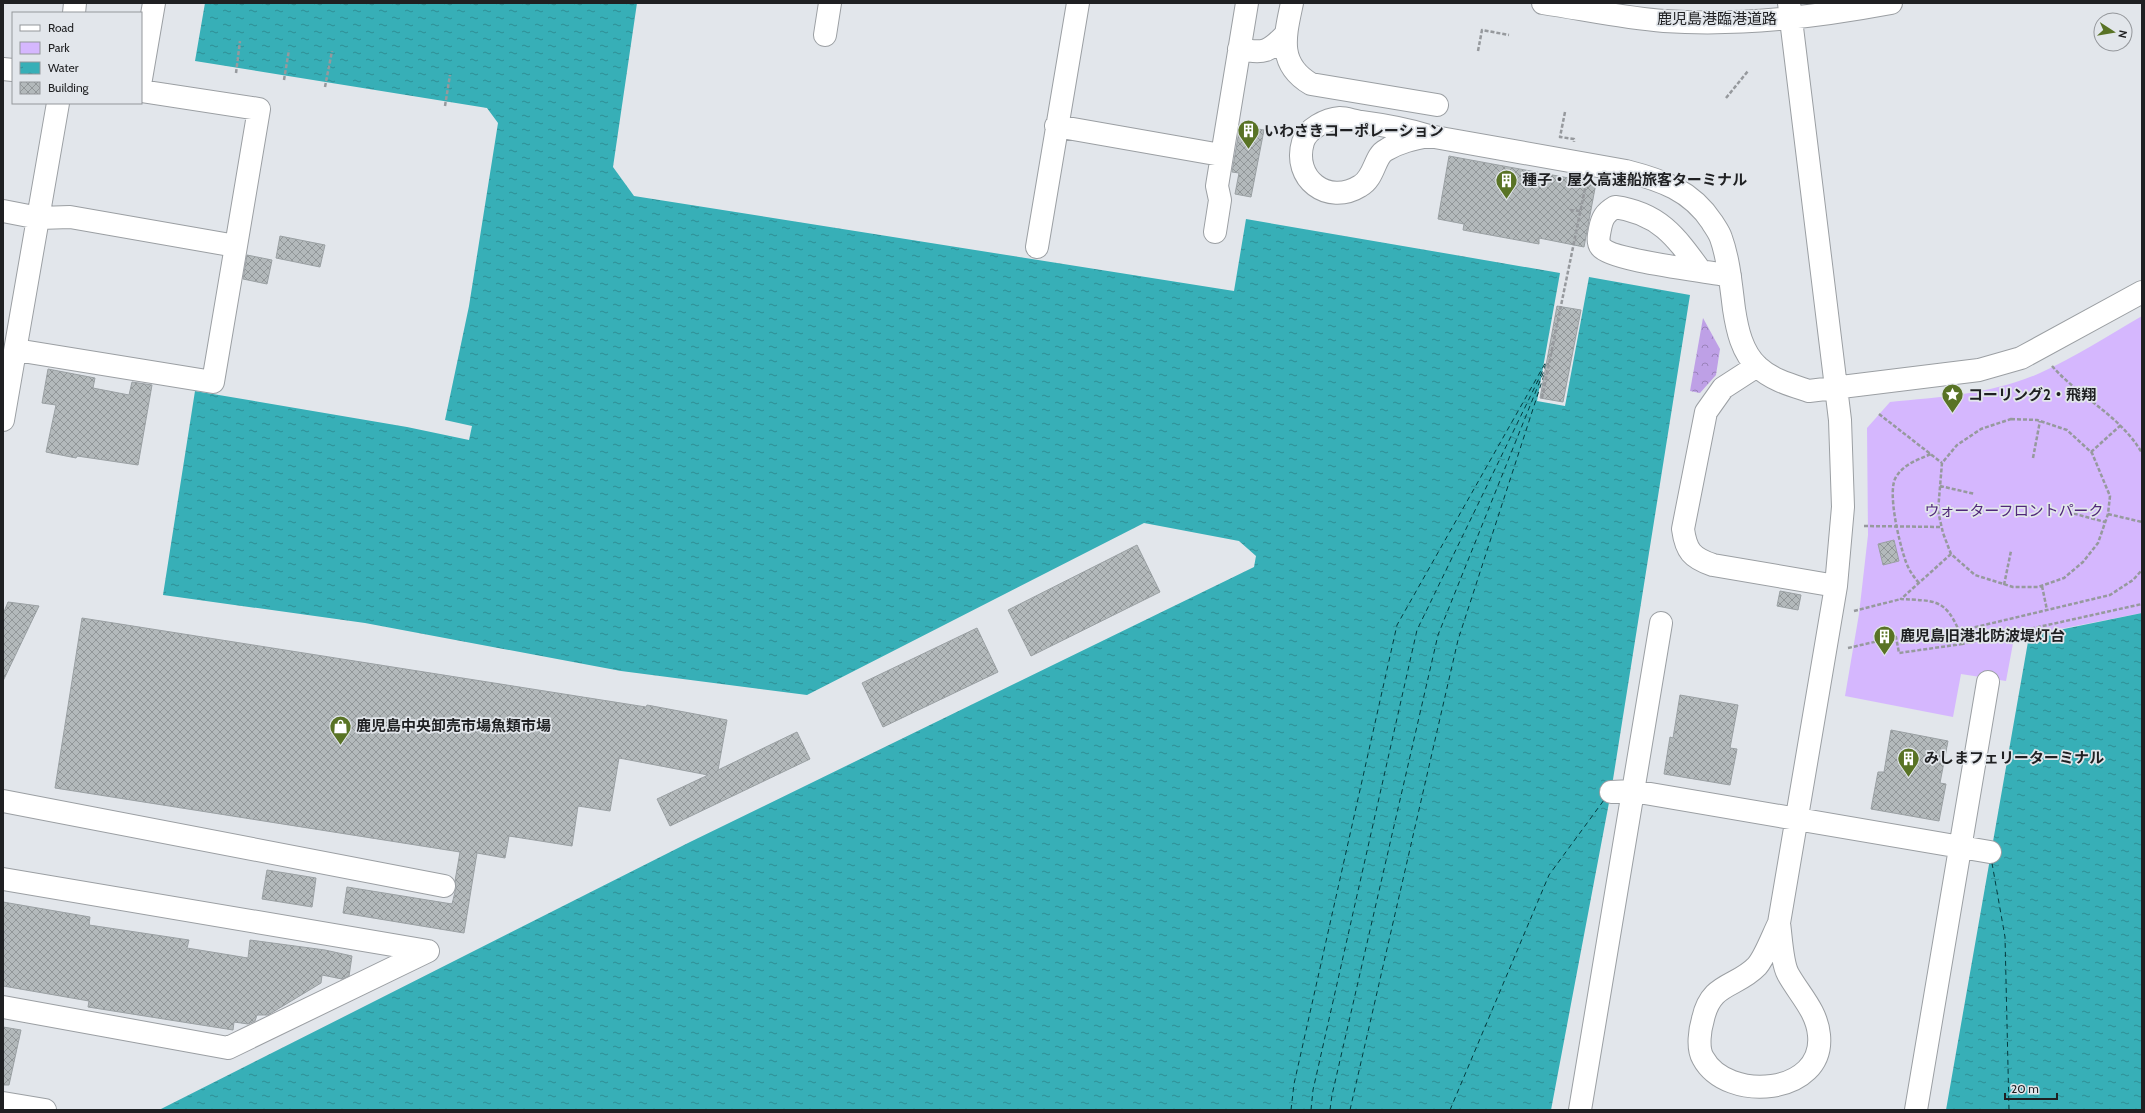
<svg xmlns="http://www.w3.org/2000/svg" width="2145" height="1113" viewBox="0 0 2145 1113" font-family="Cabin,'Noto Sans JP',sans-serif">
<defs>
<pattern id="forest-crowns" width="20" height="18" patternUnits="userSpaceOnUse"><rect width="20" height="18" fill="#bea0e6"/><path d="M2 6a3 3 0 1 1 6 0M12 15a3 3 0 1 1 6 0" fill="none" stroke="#9a82ba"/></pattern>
<pattern id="water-ripples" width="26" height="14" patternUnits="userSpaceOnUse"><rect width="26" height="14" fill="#37afb7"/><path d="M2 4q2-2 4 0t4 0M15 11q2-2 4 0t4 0" fill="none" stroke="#2e8e94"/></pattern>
<pattern id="building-cross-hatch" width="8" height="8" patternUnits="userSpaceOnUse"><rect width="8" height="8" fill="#b3b9bb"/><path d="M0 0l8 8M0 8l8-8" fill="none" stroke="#919698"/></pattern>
</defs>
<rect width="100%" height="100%" fill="#e2e6eb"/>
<path fill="url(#forest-crowns)" d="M1703 318 1720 349 1716 375 1700 393 1690 391Z"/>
<path fill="#d5b7fe" d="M2142 316V613L2014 638 2006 681 1961 674 1953 717 1845 696 1859 614 1868 535 1867 428 1890 402C1941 397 1993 394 2040 373 2075 357 2109 335 2142 316Z"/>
<path fill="url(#water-ripples)" d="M205 3H637L613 167 634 196 1234 291 1246 219 1560 273 1537 401 1565 406 1589 277 1690 295 1611 792 1551 1110H159L688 843 1254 567 1256 556 1239 541 1144 523 807 695 621 671 365 623 163 595 195 391 407 427 469 440 472 426 445 420 469 306 498 123 487 108 195 61Z
M2142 613V1110H1946L2029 636Z"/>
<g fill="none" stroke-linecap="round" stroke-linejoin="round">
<path stroke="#033b3f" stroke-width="1" stroke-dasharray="5 4" stroke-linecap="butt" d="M1992 863 2005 937 2009 1110
M1291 1110 1294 1084 1397 625 1547 360
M1311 1110 1313 1090 1417 630 1546 364
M1330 1110 1332 1095 1438 635 1546 366
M1350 1110 1458 640 1545 372
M1450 1110 1549 875 1604 800"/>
</g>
<path fill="url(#building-cross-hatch)" stroke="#9aa0a3" d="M1240 126 1264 130 1251 197 1235 194 1239 173 1232 172Z
M1449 156 1596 183 1584 247 1539 238V244L1463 230 1464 224 1438 219Z
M280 236 325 245 320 267 276 258Z
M247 255 272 260 267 284 243 279Z
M1557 306 1581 310 1563 402 1540 398Z
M48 369 95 378 93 388 129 395 132 382 152 385 138 465 77 456 76 458 46 452 56 405 42 403Z
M1894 540 1899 561 1883 565 1878 544Z
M1137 545 1160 592 1031 656 1008 610Z
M1780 591 1801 595 1798 610 1777 606Z
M8 602 39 606 3 681V614Z
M82 618 646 707 647 705 727 720 718 770 797 732 810 759 670 826 657 799 708 775 619 758 610 811 578 806 572 846 509 836 505 858 477 853 464 933 343 913 347 887 452 904 456 888 455 881 460 852 55 788Z
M977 628 998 672 883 727 862 683Z
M1680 695 1738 705 1730 748 1737 749 1730 785 1664 774 1670 737 1673 738Z
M1891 730 1948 741 1940 783 1946 784 1939 821 1871 809 1878 772H1884Z
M267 870 316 878 312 907 262 899Z
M3 902 90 917 89 925 189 940 187 948 248 958 250 940 325 950 352 956 349 976 342 979 322 975 321 983 268 1015H257L255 1021 248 1024 234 1022 233 1030 88 1007 89 1001 3 986Z
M3 1027 21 1030 9 1085H3Z"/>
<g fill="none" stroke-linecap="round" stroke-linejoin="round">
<defs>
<path id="minor" d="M1292 3C1285 36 1277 64 1311 84L1437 105
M1543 3C1583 9 1623 18 1664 21 1741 26 1816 17 1891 3
M74 13 75 3
M825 35 830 3
M1239 49C1264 54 1269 52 1286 34
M3 69 13 70
M141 79 154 3
M1056 126 1221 155
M1429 136C1406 129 1384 125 1361 122 1354 121 1346 118 1340 118 1326 119 1307 129 1303 142 1292 179 1328 206 1360 186 1375 178 1374 156 1386 150 1399 142 1413 139 1429 136L1626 171C1661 180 1691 190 1712 222 1715 227 1719 232 1721 238 1729 260 1731 286 1734 309 1737 329 1742 353 1758 367 1772 380 1791 385 1809 391L1979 370 2021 358 2142 292
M3 211 39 218 70 217 236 246 259 109 141 91
M1215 232 1220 200 1217 186 1247 3
M1037 247 1078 3
M1700 270C1676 237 1659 213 1615 207 1605 213 1602 218 1600 229 1599 234 1597 242 1601 247 1612 261 1708 271 1730 276
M16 350 213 382 236 246
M1757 366 1723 388 1706 412 1683 529C1686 551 1692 558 1713 565L1836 586
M3 420 58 103
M1611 792 1633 791 1990 852
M3 801 444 886
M3 879 428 951
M1779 923C1781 937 1782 963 1788 974 1799 994 1817 1011 1819 1035 1825 1095 1727 1103 1703 1058 1697 1048 1700 1029 1703 1019 1711 982 1736 988 1757 966 1765 957 1773 935 1779 923L1836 586 1843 507 1840 420 1789 3
M3 1007 228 1048 428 951
M3 1103 45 1110
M1580 1110 1661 623
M1916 1110 1988 682"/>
</defs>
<use href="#minor" stroke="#9b9fa3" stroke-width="24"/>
<path stroke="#96999d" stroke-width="2.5" stroke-dasharray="4 2" stroke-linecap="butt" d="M1478 51 1482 30 1509 35
M236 73 240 41
M284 80 289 50
M325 87 332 51
M1726 98 1748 71
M445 106 450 75
M1565 112 1560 137 1574 139V142
M1570 210 1580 211
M2052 366C2081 399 2119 414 2142 453
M1542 398 1586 184
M1879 414 1942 463
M2011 419 2037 420 2067 430 2092 453 2110 496 2108 514 2098 543 2083 562 2064 578 2038 587H2013L1975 575 1951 554 1943 533 1938 511 1942 463 1957 445 1981 429Z
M2091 452 2121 425
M2033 458 2040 421
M1940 486 1975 494
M2068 512 2105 522
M2108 514 2142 522
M1864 526 1941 527
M1951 554 1901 599C1934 601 1945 598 1959 631L2110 595 2133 580 2142 570
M1919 583C1912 575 1907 567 1904 556 1899 541 1887 491 1896 477 1904 464 1917 460 1931 454
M2004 585 2011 551
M2042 586 2047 610
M1854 611 1901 599
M1959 631 1962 644 2142 604
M1848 648 1896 637 1899 653 1962 644"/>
<use href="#minor" stroke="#fff" stroke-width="22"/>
</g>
<defs>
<symbol id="building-pin" viewBox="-11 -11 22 30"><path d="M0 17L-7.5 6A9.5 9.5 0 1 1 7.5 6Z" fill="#597325" stroke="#e2e6eb"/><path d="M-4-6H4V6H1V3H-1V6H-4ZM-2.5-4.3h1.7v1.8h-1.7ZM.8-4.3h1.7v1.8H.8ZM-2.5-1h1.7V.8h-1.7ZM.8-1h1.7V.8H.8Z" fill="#fff"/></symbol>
<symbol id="sight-pin" viewBox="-11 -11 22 30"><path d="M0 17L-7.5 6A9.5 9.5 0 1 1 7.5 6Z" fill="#597325" stroke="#e2e6eb"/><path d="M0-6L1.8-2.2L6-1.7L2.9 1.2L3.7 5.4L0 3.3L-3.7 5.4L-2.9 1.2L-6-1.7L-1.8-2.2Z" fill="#fff"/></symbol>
<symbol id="shop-pin" viewBox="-11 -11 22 30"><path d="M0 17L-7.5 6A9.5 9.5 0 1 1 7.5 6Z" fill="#597325" stroke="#e2e6eb"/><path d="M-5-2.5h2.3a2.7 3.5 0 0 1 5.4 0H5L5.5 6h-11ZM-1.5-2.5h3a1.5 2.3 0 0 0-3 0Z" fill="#fff"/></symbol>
</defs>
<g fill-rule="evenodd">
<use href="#building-pin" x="1236" y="118" width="25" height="34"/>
<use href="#building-pin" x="1494" y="168" width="25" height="34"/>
<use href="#sight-pin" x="1940" y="382" width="25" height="34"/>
<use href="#building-pin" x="1872" y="624" width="25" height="34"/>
<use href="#shop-pin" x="328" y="714" width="25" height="34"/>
<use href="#building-pin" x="1896" y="746" width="25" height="34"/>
</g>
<g text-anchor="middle" stroke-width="3.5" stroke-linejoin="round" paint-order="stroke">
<g font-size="15" fill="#1f2022" stroke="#e2e6eb">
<text x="1717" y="24">鹿児島港臨港道路</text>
</g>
<g font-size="15" font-weight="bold" fill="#1f2022" stroke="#e2e6eb" text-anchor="start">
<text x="1264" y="136">いわさきコーポレーション</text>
<text x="1522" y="185">種子・屋久高速船旅客ターミナル</text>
<text x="1968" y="400">コーリング2・飛翔</text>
<text x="1900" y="641">鹿児島旧港北防波堤灯台</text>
<text x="356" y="731">鹿児島中央卸売市場魚類市場</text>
<text x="1924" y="763">みしまフェリーターミナル</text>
</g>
<g font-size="15" fill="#502879" stroke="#e2e6eb">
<text x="2014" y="516">ウォーターフロントパーク</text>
</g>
</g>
<rect width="2145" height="1113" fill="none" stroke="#1f2022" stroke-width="8"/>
<rect x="12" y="12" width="130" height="92" fill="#e2e6eb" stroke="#94979b"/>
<rect x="20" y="25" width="20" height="6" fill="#ffffff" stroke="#94979b"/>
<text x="48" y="32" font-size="12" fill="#1f2022">Road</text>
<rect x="20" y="42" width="20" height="12" fill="#d5b7fe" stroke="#94979b"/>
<text x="48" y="52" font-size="12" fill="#1f2022">Park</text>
<rect x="20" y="62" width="20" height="12" fill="url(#water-ripples)" stroke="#94979b"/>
<text x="48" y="72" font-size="12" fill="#1f2022">Water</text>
<rect x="20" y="82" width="20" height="12" fill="url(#building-cross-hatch)" stroke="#94979b"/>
<text x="48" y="92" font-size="12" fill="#1f2022">Building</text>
<g transform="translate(2113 32) rotate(102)"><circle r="19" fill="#e2e6eb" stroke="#94979b"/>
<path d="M0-3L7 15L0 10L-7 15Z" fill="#597325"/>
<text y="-6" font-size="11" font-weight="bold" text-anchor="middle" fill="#1f2022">N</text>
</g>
<path d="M2005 1093v6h52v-6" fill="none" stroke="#1f2022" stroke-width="2"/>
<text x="2011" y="1093" font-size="12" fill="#1f2022" stroke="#e2e6eb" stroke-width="3" paint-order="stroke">20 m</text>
</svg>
